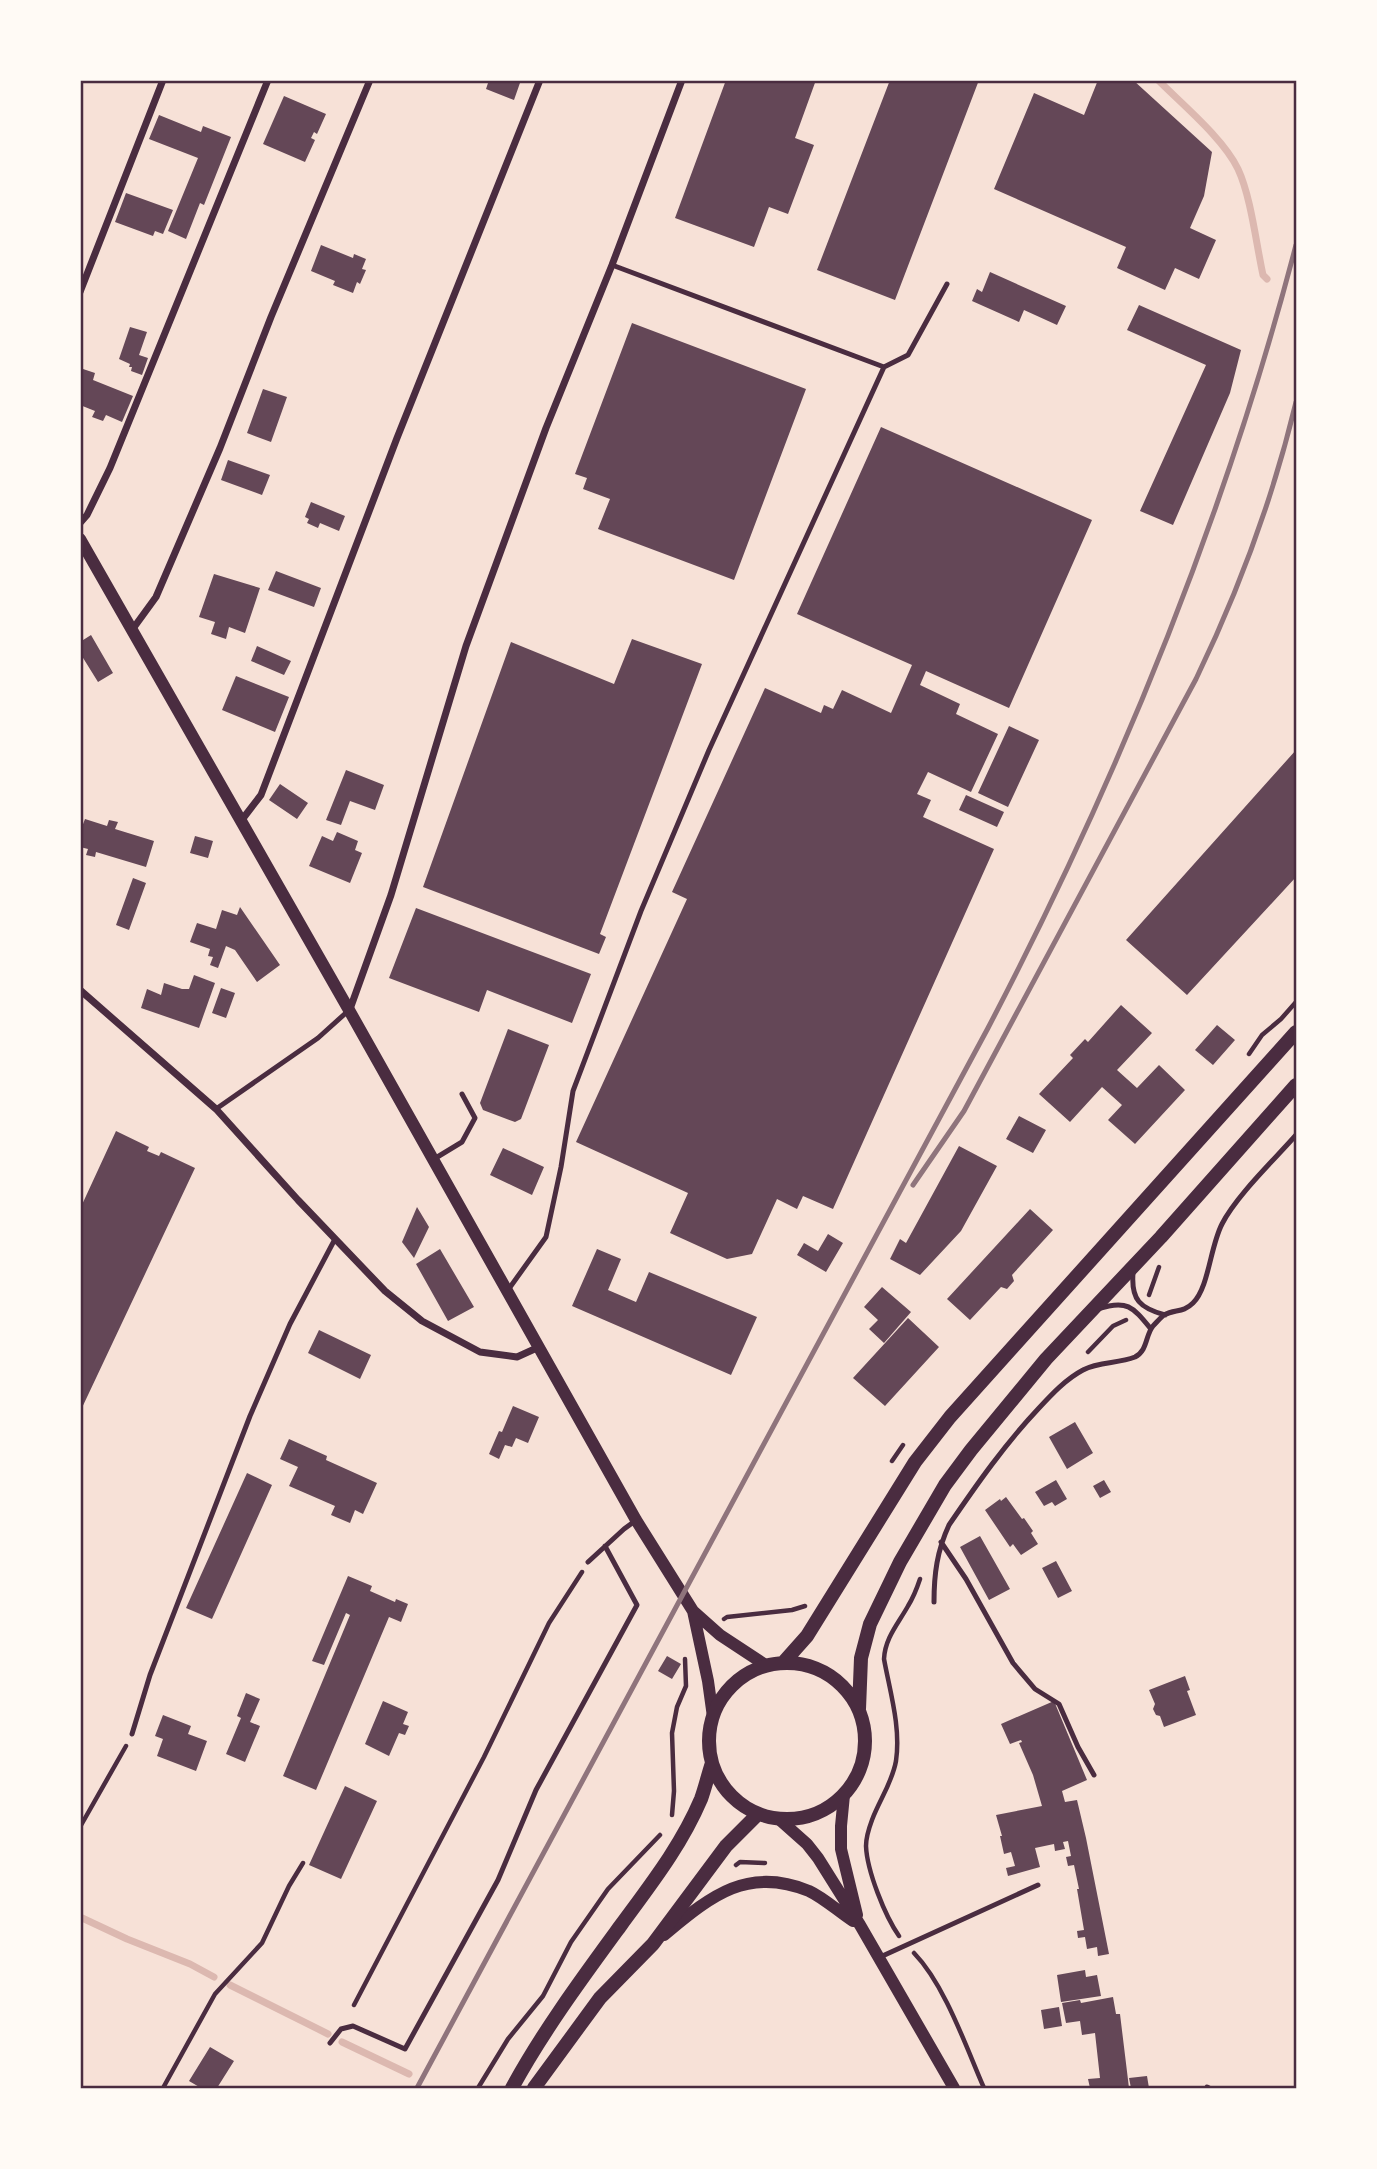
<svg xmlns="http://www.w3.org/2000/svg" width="1377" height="2169" viewBox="0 0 1377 2169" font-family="'Source Sans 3',sans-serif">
<rect width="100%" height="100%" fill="#f7e1d7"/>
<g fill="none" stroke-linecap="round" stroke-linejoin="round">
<path stroke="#dcb8b0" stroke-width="7" d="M1158 80C1182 104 1224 139 1238 169 1251 197 1256 243 1263 275L1267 279
M80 1917 127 1939 190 1964 214 1977
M230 1985 328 2034
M342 2042 409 2074"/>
</g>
<path fill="#644757" d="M489 80H521L514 100 486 89Z
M726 80H816L795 138 814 145 788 214 769 207 754 247 675 218Z
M890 80H979L895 300 817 270Z
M1098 80H1133L1212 152 1204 196 1190 228 1216 240 1199 279 1175 268 1165 290 1117 268 1126 247 994 189 1034 93 1084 115Z
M284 96 326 114 317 134 314 132 311 138 315 140 305 162 263 144Z
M159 115 201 132 203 126 231 137 204 205 200 203 186 239 168 231 198 158 149 139Z
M126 193 173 210 163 234 155 231 153 236 115 222Z
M321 245 353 258 354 254 366 259 362 269 366 270 360 284 357 282 353 293 333 285 335 281 311 271Z
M990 272 1066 306 1057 325 1024 310 1019 322 972 301 977 289 982 292Z
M1139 305 1241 350 1230 393 1173 525 1140 511 1206 365 1127 330Z
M632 323 806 389 734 580 598 529 610 499 583 489 587 478 575 474Z
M130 327 147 332 139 355 148 358 142 375 131 371 132 367H129L130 364 119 359Z
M80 368 95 373 93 380 133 396 122 422 106 415 103 421 92 417 95 411 80 405Z
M263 389 287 397 271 442 247 433Z
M881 427 1092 520 1009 708 926 671 920 685 960 704 956 714 998 734 971 792 928 772 917 794 931 800 923 817 994 849 833 1209 803 1196 797 1209 777 1199 752 1254 727 1259 670 1233 688 1193 576 1142 687 899 672 892 765 688 821 713 824 705 833 709 842 690 891 713 912 665 797 614Z
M228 460 270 475 262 495 221 480Z
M311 502 345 516 339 531 320 523 318 528 307 523 309 519 305 517Z
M276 571 321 588 314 607 268 590Z
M214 574 260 588 245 633 229 627 226 639 211 634 215 622 199 617Z
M91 635 113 673 98 682 80 653V642Z
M632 639 702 664 600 934 606 937 599 954 423 887 511 642 614 684Z
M257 646 291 661 284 675 251 661Z
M236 676 289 697 275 732 222 710Z
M1009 726 1039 740 1008 807 978 793Z
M1296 750V877L1187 995 1126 940Z
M346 770 384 785 375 810 350 801 341 825 326 820Z
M280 784 308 803 297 819 269 800Z
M966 795 1004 812 997 827 959 810Z
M85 819 107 826 109 820 118 822 115 829 154 841 146 867 96 852 95 857 86 855 88 849 80 847V832Z
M337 832 358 841 355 850 362 853 350 883 309 866 322 836 333 841Z
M195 836 213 841 208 858 190 853Z
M133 878 146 883 129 930 116 925Z
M240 907 280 965 257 982 235 950 226 946 218 968 210 965 213 957 208 956 210 949 190 942 197 923 216 929 222 910 237 915Z
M416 908 591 974 572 1023 487 990 479 1012 389 978Z
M194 975 215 983 199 1028 141 1008 147 989 161 995 164 983 182 989H189Z
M221 988 235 993 226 1018 212 1013Z
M1121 1005 1152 1033 1117 1070 1137 1088 1159 1065 1185 1090 1135 1144 1108 1120 1122 1105 1102 1087 1070 1122 1039 1094 1073 1058 1070 1055 1085 1039 1088 1042Z
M1217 1025 1235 1040 1213 1065 1195 1050Z
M508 1029 549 1045 521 1119 515 1122 483 1110 480 1103Z
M1019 1116 1046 1130 1033 1153 1006 1139Z
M116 1131 149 1147 147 1151 159 1156 161 1152 195 1168 80 1412V1209Z
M959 1146 997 1166 961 1231 920 1275 890 1259 900 1239 906 1243Z
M503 1148 544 1167 532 1195 490 1175Z
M417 1207 429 1227 414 1258 402 1242Z
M1030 1209 1053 1230 1012 1275 1014 1281 1007 1289 1001 1287 970 1320 947 1299Z
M828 1234 843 1243 826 1272 797 1255 804 1243 818 1251Z
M440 1249 474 1307 448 1321 416 1264Z
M597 1249 621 1259 608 1290 636 1302 649 1272 757 1317 731 1375 572 1306Z
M882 1287 911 1312 884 1343 869 1329 878 1320 864 1307Z
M908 1318 939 1347 885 1406 853 1378Z
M319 1330 371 1355 360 1379 308 1353Z
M513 1406 539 1417 528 1443 516 1438 512 1447 505 1445 499 1459 489 1454 499 1431 502 1432Z
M1075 1422 1093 1453 1067 1469 1049 1437Z
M289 1439 327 1456 326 1460 377 1483 363 1514 355 1510 350 1523 331 1515 335 1506 289 1486 298 1467 280 1459Z
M247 1473 272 1485 212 1619 186 1608Z
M1056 1480 1067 1499 1055 1506 1052 1502 1044 1506 1035 1492Z
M1104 1480 1111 1492 1100 1498 1093 1486Z
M1006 1497 1022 1519 1024 1518 1033 1531 1031 1533 1038 1544 1021 1555 1013 1544 1010 1547 985 1510 1000 1499 1001 1501Z
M980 1536 1010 1589 989 1600 960 1547Z
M1056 1561 1072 1591 1058 1598 1042 1568Z
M348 1576 372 1586 370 1591 395 1602 396 1599 408 1604 401 1622 389 1617 316 1790 283 1776 350 1615 346 1613 324 1665 312 1661Z
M667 1656 681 1664 672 1679 658 1671Z
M1185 1676 1190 1690 1187 1691 1196 1715 1164 1727 1160 1716 1156 1715 1153 1709 1155 1704 1149 1690Z
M246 1693 260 1699 250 1722 260 1726 245 1762 226 1754 241 1718 237 1716Z
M383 1701 408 1712 403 1724 409 1726 405 1735 399 1733 389 1756 365 1744Z
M1054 1701 1087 1780 1062 1791 1065 1802 1077 1800 1086 1838 1109 1954 1098 1956 1097 1947 1087 1949 1085 1937 1078 1938 1077 1931 1084 1930 1077 1889H1079L1074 1865 1068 1866 1066 1857 1071 1856 1068 1841 1063 1842 1065 1849 1055 1851 1054 1844 1035 1848 1040 1867 1008 1876 1006 1868 1015 1866 1011 1852 1004 1854 1000 1836H1002L996 1815 1042 1806 1033 1775 1019 1743 1022 1742 1021 1740 1010 1744 1001 1724Z
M163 1715 191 1726 188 1734 207 1741 196 1771 157 1756 163 1739 155 1736Z
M345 1786 377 1801 341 1879 309 1865Z
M1085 1970 1086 1977 1097 1975 1101 1996 1061 2002 1057 1975Z
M1113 1997 1116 2014H1120L1129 2088H1090L1088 2079 1100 2078 1095 2033 1082 2035 1080 2021 1066 2023 1062 2003 1080 2000 1081 2003Z
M1059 2007 1062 2026 1044 2029 1041 2010Z
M210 2047 234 2061 217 2088H201L189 2081Z
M1147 2076 1149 2088H1131L1129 2078Z"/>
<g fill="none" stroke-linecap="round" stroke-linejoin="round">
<path stroke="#4a2c40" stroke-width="4.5" d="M1249 1054 1262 1035 1281 1019 1296 1002
M1149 1295 1159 1267
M1088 1352 1113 1326 1126 1320
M892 1461 903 1445
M724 1619 727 1617 792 1610 805 1606
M672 1815 674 1791 672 1733 677 1707 686 1686 685 1659
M80 1827 126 1746
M736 1865 740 1862 765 1863
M899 1936C885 1916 867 1871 866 1846 866 1837 869 1828 872 1820 880 1799 892 1783 896 1761 901 1727 890 1692 884 1659 885 1638 898 1624 908 1606 913 1598 917 1588 920 1579
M914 1953C945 1985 966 2047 984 2088
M354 2005 484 1757 549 1623 582 1572
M163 2088 215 1994 262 1943 289 1886 303 1863
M478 2088 508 2039 543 1996 571 1942 608 1889 660 1835"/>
<path stroke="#4a2c40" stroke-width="5" d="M612 265 884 367
M216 1109 318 1038 348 1011
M434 1159 462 1142 475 1118 462 1094
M1133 1273C1131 1300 1140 1308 1165 1315
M508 1290 546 1237 561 1167 573 1091 641 911 709 750 884 367 908 355 947 284
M1098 1309C1127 1299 1133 1307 1151 1329
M941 1542 966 1579 1013 1663 1035 1689 1059 1704 1078 1747 1094 1775
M588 1562 624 1529 635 1521
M934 1602C934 1574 937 1551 949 1525 977 1484 1005 1444 1039 1408 1052 1394 1066 1379 1083 1370 1099 1361 1118 1364 1135 1357 1148 1350 1145 1336 1153 1326 1156 1323 1161 1317 1164 1315 1175 1309 1183 1313 1193 1303 1209 1287 1210 1247 1222 1224 1236 1196 1275 1159 1296 1135
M132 1734 150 1675 250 1416 290 1324 335 1239
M878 1958 1038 1885
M330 2043 341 2029 353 2026 405 2049 498 1880 536 1790 637 1605 605 1546
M1207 2087 1209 2088"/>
<path stroke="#4a2c40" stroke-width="7" d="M80 292 163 80
M80 523 87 515 110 468 268 80
M132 630 156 597 220 448 271 317 370 80
M241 821 261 795 397 438 540 80
M80 990 216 1109 298 1200 385 1291 422 1321 480 1352 517 1357 539 1347
M350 1009 391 895 466 646 546 428 612 265 682 80"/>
<path stroke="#4a2c40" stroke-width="12" d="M80 539 349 1010 636 1520 693 1611 720 1635 767 1666
M693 1611 708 1681 713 1717
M844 1795 841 1826V1849L857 1915
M780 1820 807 1844 818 1858 860 1925 954 2088
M664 1935C709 1898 746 1865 809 1891 824 1898 839 1912 853 1921"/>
<path stroke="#4a2c40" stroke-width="14" d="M709 1741a78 78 0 1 1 156 0a78 78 0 1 1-156 0Z
M783 1663 807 1636 915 1462 950 1417 1296 1032
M859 1709 861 1658 870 1624 900 1562 945 1485 971 1450 1046 1359 1161 1237 1296 1085
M512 2088C543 2031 583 1977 621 1925 651 1884 681 1846 701 1799 705 1788 708 1775 712 1763
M534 2088 600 1998 653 1944 726 1846 758 1814"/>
<path stroke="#8f747c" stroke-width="5" d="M913 1185 964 1111 1196 679C1239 590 1273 498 1296 402
M417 2088 988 1028C1118 779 1225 517 1296 245"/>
</g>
<rect width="1377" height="2169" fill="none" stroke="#fffaf5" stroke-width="164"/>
<rect x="82" y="82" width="1213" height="2005" fill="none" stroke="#4a2c40" stroke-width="2.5"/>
</svg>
